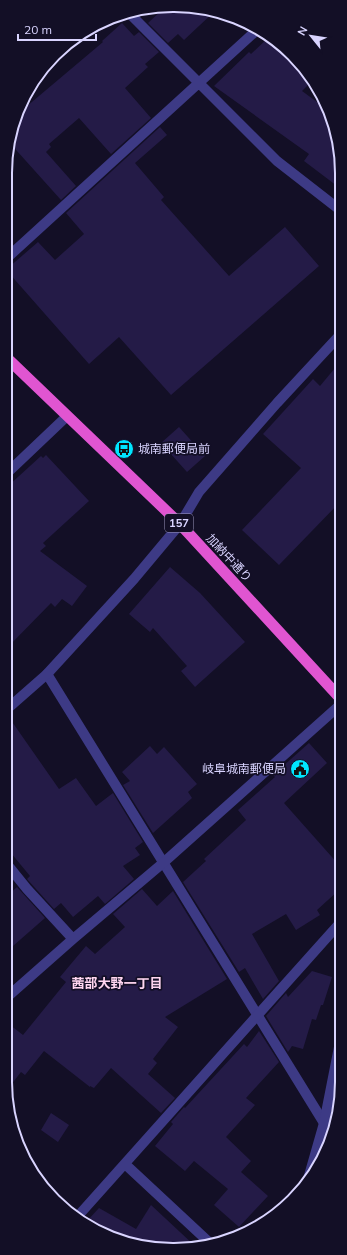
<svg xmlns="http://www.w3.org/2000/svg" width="347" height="1255" viewBox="0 0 347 1255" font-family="Mulish,'Noto Sans JP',sans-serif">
<rect width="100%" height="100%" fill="#130f26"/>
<path fill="#241b47" d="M164 8H206L215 11 184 40 178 34 168 43 148 23Z
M122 23 134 36 139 32 159 52 145 64 148 67 125 88 151 118 111 154 79 118 49 144 51 147 46 152 76 186 61 200 8 141 20 112 103 42 102 41Z
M269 37 293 55 312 81 302 91 328 110 341 152V189L304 161 309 154 214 86 249 52 251 54Z
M160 127 167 135 135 163 164 197 161 200 229 276 285 227 319 266 171 395 119 337 89 364 8 272V268L38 242 55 260 84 234 66 213Z
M340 362V502L279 565 242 530 301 468 263 434 313 379 320 386Z
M179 427 205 456 187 472 161 443Z
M46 455 89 501 43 543 46 546 40 551 87 586 72 606 62 599 55 607 51 603 6 649 7 487 41 456 43 458Z
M170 567 200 593 245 642 195 687 181 671 187 666 153 628 150 632 129 614Z
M6 716H8L59 789 76 778 96 806 113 793 143 842 135 848 140 855 123 866 134 879 105 904 98 896 73 917 61 903 54 909 27 879 30 876 6 847Z
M309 743 327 763 284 803 339 865V890L317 910 320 915 296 930 286 914 252 934 279 981 263 999 245 968 239 972 183 882 206 861 204 859 246 820 238 810 275 777 273 775Z
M150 746 157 754 164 747 197 784 188 792 192 798 153 833 123 785 130 781 122 772Z
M17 887 45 918 5 953 6 897Z
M142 889 157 906 173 891 227 979 165 1017 178 1027 153 1059 157 1063 148 1074 175 1098 161 1113 111 1068 94 1088 90 1086V1087L44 1051 25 1075 21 1072 7 1090 5 1082V1021L23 1035 66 982 60 977 86 946 95 954 125 927 113 914Z
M312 971 332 977 323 1005H321L316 1020 312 1019 303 1049 292 1046 288 1052 266 1016 286 993 288 997Z
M259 1031 279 1062 246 1098 255 1105 226 1137 251 1161 241 1172 268 1196 239 1227 214 1205 228 1189 194 1161 185 1171 155 1146 173 1124 171 1122 184 1107 185 1108 244 1044 247 1047Z
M51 1113 69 1125 58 1142 41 1130Z
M151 1205 195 1246 162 1250 99 1233 86 1222 99 1208 136 1229Z"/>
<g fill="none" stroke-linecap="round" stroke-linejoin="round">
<path stroke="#3d3a85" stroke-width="10" d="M7 473 67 416
M47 674 324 1123"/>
<path stroke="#3d3a85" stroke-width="10" d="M129 13 277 161 340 210
M8 257 258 29
M6 710 47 674 134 579 180 524 199 492 277 403 340 335
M6 863 27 889 73 939
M5 999 73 939 163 863 340 705
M125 1164 212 1245
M308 1179 324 1123 339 1047
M78 1216 339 924"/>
<path stroke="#e055d1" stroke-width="11" d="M7 358 180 524 340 698"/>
</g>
<defs>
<symbol id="bus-disc" viewBox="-11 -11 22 22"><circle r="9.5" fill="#00e5ff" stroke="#130f26"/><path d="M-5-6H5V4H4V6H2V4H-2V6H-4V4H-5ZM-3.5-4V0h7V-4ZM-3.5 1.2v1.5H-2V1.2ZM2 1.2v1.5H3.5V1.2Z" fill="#111"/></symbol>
<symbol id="civic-disc" viewBox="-11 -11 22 22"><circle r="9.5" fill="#00e5ff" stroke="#130f26"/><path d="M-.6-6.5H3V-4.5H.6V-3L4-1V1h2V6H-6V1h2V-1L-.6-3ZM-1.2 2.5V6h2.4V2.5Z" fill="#111"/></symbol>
</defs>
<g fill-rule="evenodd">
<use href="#bus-disc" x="113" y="438" width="22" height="22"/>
<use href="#civic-disc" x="289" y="758" width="22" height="22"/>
</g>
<g text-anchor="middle" stroke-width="3.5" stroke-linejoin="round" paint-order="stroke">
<rect fill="#130f26" stroke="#9e99be" stroke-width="1" x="165" y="514" width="28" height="18" rx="3"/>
<g font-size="11" font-weight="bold" fill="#d9d4ff">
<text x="179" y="527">157</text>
</g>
<g font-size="12" fill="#d9d4ff" stroke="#130f26" text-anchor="start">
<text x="138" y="453">城南郵便局前</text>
<text x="286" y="773" text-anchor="end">岐阜城南郵便局</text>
</g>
<g font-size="12" fill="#d9d4ff" stroke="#130f26">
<text transform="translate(229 558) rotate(47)" y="4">加納中通り</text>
</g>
<g font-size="13" font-weight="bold" fill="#ffd6f0" stroke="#130f26">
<text x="117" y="988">茜部大野一丁目</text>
</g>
</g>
<path d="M0 0H347V1255H0ZM173 12H174A161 161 0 0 1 335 173V1082A161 161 0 0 1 174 1243H173A161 161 0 0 1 12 1082V173A161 161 0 0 1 173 12Z" fill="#130f26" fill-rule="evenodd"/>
<path fill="none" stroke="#d9d4ff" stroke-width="2" d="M173 12H174A161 161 0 0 1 335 173V1082A161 161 0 0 1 174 1243H173A161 161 0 0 1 12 1082V173A161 161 0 0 1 173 12Z"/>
<g transform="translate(311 36) rotate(300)" stroke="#130f26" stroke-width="3" paint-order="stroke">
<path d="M0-3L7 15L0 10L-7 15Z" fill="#d9d4ff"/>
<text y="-6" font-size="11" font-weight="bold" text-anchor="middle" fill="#d9d4ff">N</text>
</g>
<path d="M18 34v6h78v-6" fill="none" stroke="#d9d4ff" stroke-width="2"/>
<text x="24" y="34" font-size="12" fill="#d9d4ff" stroke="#130f26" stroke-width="3" paint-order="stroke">20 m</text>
</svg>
